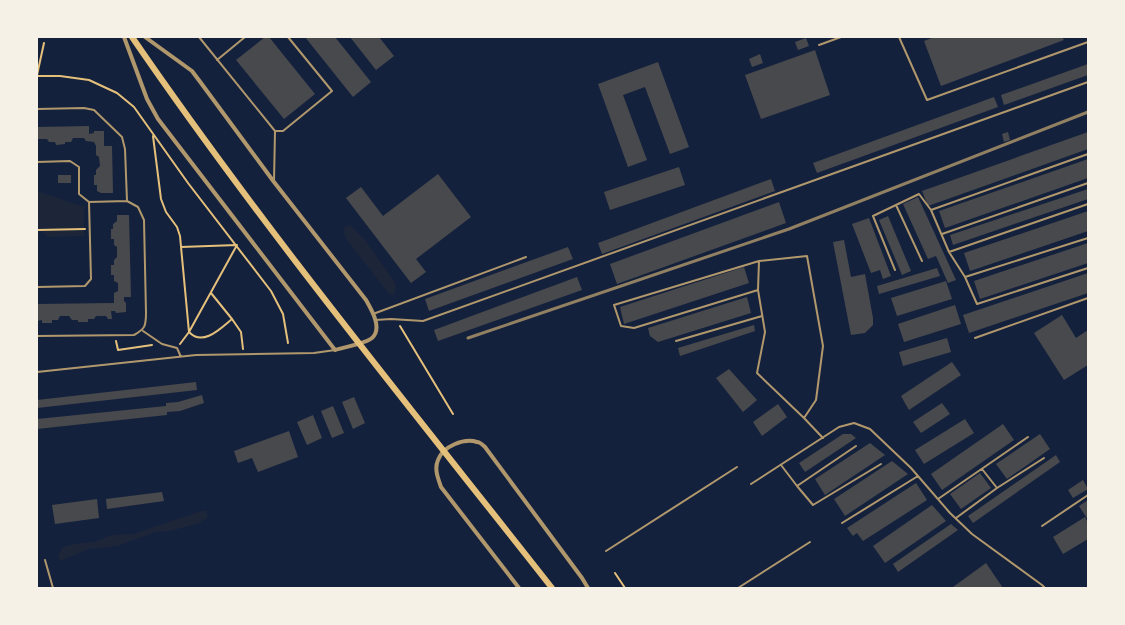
<svg xmlns="http://www.w3.org/2000/svg" width="1125" height="625" viewBox="0 0 1125 625" font-family="Commissioner,sans-serif">
<rect width="100%" height="100%" fill="#14213d"/>
<path fill="#1d2539" d="M37 191 84 207V236L48 237 37 227Z
M350 225 365 240 394 281 396 286 394 295 389 294 347 240 343 231 345 227Z
M201 511H206L208 517 199 523 170 531 155 532 118 546 89 549 60 561 58 556 63 547 74 544 93 542 112 535 133 534Z"/>
<path fill="#48494c" d="M265 37H269L315 94 284 119 236 60Z
M305 37H335L371 82 353 97Z
M350 37H379L394 56 376 70Z
M934 37H1062L1064 40 941 86 924 41Z
M806 38 809 46 798 50 795 42Z
M815 50 830 95 761 119 745 75Z
M760 54 763 63 752 67 749 59Z
M658 62 689 147 670 154 645 87 623 95 647 160 628 167 598 84Z
M1088 64V75L1004 105 1001 95Z
M994 97 998 107 817 173 813 163Z
M89 126V134L94 133V131H104V146H112L113 193H101L97 191V185H94V175H96V170L100 166 99 157 96 155V146L94 142 86 141 84 138H73L71 142H65V144L56 145 55 142H49L47 139H37V127Z
M1008 132 1010 140 1004 142 1002 134Z
M1088 132V149L928 206 922 191Z
M1088 159V178L945 228 939 211Z
M679 167 685 185 610 210 604 192Z
M438 174 471 217 416 259 426 272 411 283 346 198 361 187 383 216Z
M58 175H71V183H58Z
M771 179 775 191 602 254 598 243Z
M1088 189V199L953 245 950 235Z
M918 197 956 280 948 283 936 256 928 259 903 204Z
M779 202 786 223 617 284 610 264Z
M1088 211V231L970 271 964 253Z
M117 215H129L131 297H124V301L126 303V312L116 313 115 311H111L112 319H108L106 316H96L94 319H88V322H78V320H72L69 316H60L58 320H52V323H42V320L37 321V304L114 303V293L118 291V283L114 281V275H111V265H114V260L117 257V247L114 245V239H111V229H113V224L117 221Z
M888 216 911 271 902 275 879 220Z
M869 218 891 276 883 279 880 270 871 273 852 224Z
M844 240 851 277 865 274 873 318V325L865 333 851 335 833 242Z
M1088 243V263L980 299 974 281Z
M568 247 573 259 429 311 425 299Z
M744 267 749 283 624 324 620 307Z
M937 268 940 276 879 294 877 286Z
M1088 273V293L969 333 963 315Z
M577 277 582 290 438 341 434 330Z
M946 281 952 299 897 316 891 298Z
M747 297 751 313 658 342 650 336 648 328Z
M955 305 961 324 904 342 898 324Z
M1062 315 1076 338 1088 330V365L1064 380 1034 333Z
M754 325 755 331 680 356 678 348Z
M947 338 951 352 903 366 899 352Z
M952 362 961 375 909 410 901 396Z
M729 369 757 400 743 412 716 378Z
M196 382 197 390 37 408V400Z
M202 395 204 403 180 411 167 412V415L37 429V419L166 406V403L178 402Z
M354 397 365 423 353 429 342 402Z
M942 403 950 414 921 433 913 422Z
M778 404 787 417 762 436 753 422Z
M333 406 344 433 332 438 321 411Z
M313 415 322 438 307 445 297 422Z
M965 419 974 433 924 464 915 450Z
M1003 424 1014 440 942 490 931 474Z
M289 431 298 457 258 472 252 458 238 463 234 451Z
M843 434H851L856 438 805 472 799 463Z
M1040 434 1050 449 1007 479 996 464Z
M870 443 885 455 825 495 815 479Z
M1056 455 1060 462 973 523 968 516Z
M892 461 908 474 845 516 834 499Z
M980 473 991 488 961 509 950 494Z
M1083 480 1088 489 1073 498 1068 490Z
M916 483 927 500 863 541 857 533 853 536 847 528Z
M162 492 164 501 107 509 106 499Z
M97 499 99 518 55 524 52 505Z
M1088 500V520L1079 506Z
M932 505 946 521 885 563 873 546Z
M1085 517 1088 523V539L1063 554 1053 537Z
M951 524 958 530 898 572 893 564Z
M986 563 1003 588H953V587Z"/>
<g fill="none" stroke-linecap="round" stroke-linejoin="round">
<path stroke="#e5c07b" stroke-width="2" d="M37 75 44 43
M37 76H60L89 80 117 93 134 107 188 183 271 291 283 314 288 343
M153 136 161 199 166 212 177 227 180 236 189 332 180 344
M37 230 85 229
M181 247 237 245 189 332C203 347 221 328 232 319L211 293
M232 319 241 332 243 349
M400 326 453 414
M116 341 118 350 152 345
M615 573 625 588"/>
<path stroke="#b1986c" stroke-width="2" d="M199 37 275 131 274 181
M899 37 927 100 1088 42
M819 45 841 37
M217 60 245 37
M37 109 84 108 94 110 122 137 125 149 127 201
M275 131H283L332 91 288 37
M37 162 70 161 79 167V194L89 202 127 201 138 207 144 220 146 313C146 326 145 329 134 335L37 336
M942 234 1088 183
M1088 238 965 277 977 304 1088 268
M949 252 931 210 1088 154
M922 261 896 205 919 194 931 210
M895 270 873 216 896 205
M965 277 949 252 1088 204
M37 287 85 286 91 279 89 202
M758 290 634 328 621 326 614 305 759 261
M373 314 526 257
M375 320 391 319 423 321 1088 82
M143 331 162 344 177 348 181 357
M975 338 1088 298
M676 341 762 316
M37 372 196 355 314 353 335 350
M804 418 757 373 765 332 758 290 759 261 807 256 823 346 816 400 804 418 823 438
M781 465 797 486 856 446
M751 484 839 427 854 423 870 429 911 468 950 513 972 534 1042 585 1045 588
M797 486 813 505 881 464
M997 488 1044 458
M938 499 1028 437
M956 518 997 488 982 469
M842 523 918 476
M1042 526 1088 495
M606 551 737 467
M45 560 53 588
M738 588 810 542"/>
<path stroke="#b1986c" stroke-width="4" d="M124 37 147 99 158 119 335 350C344 347 365 344 372 338 383 328 371 309 366 300L274 182 201 83 192 71 145 37
M519 588 441 487C438 478 434 469 438 460 443 446 464 438 477 442 480 442 483 445 485 447L582 578 588 588"/>
<path stroke="#e5c07b" stroke-width="6" d="M132 37C263 228 409 406 552 588"/>
<path stroke="#918062" stroke-width="3" d="M468 338 789 229 1088 112"/>
</g>
<rect width="1125" height="625" fill="none" stroke="#f6f1e7" stroke-width="76"/>
</svg>
